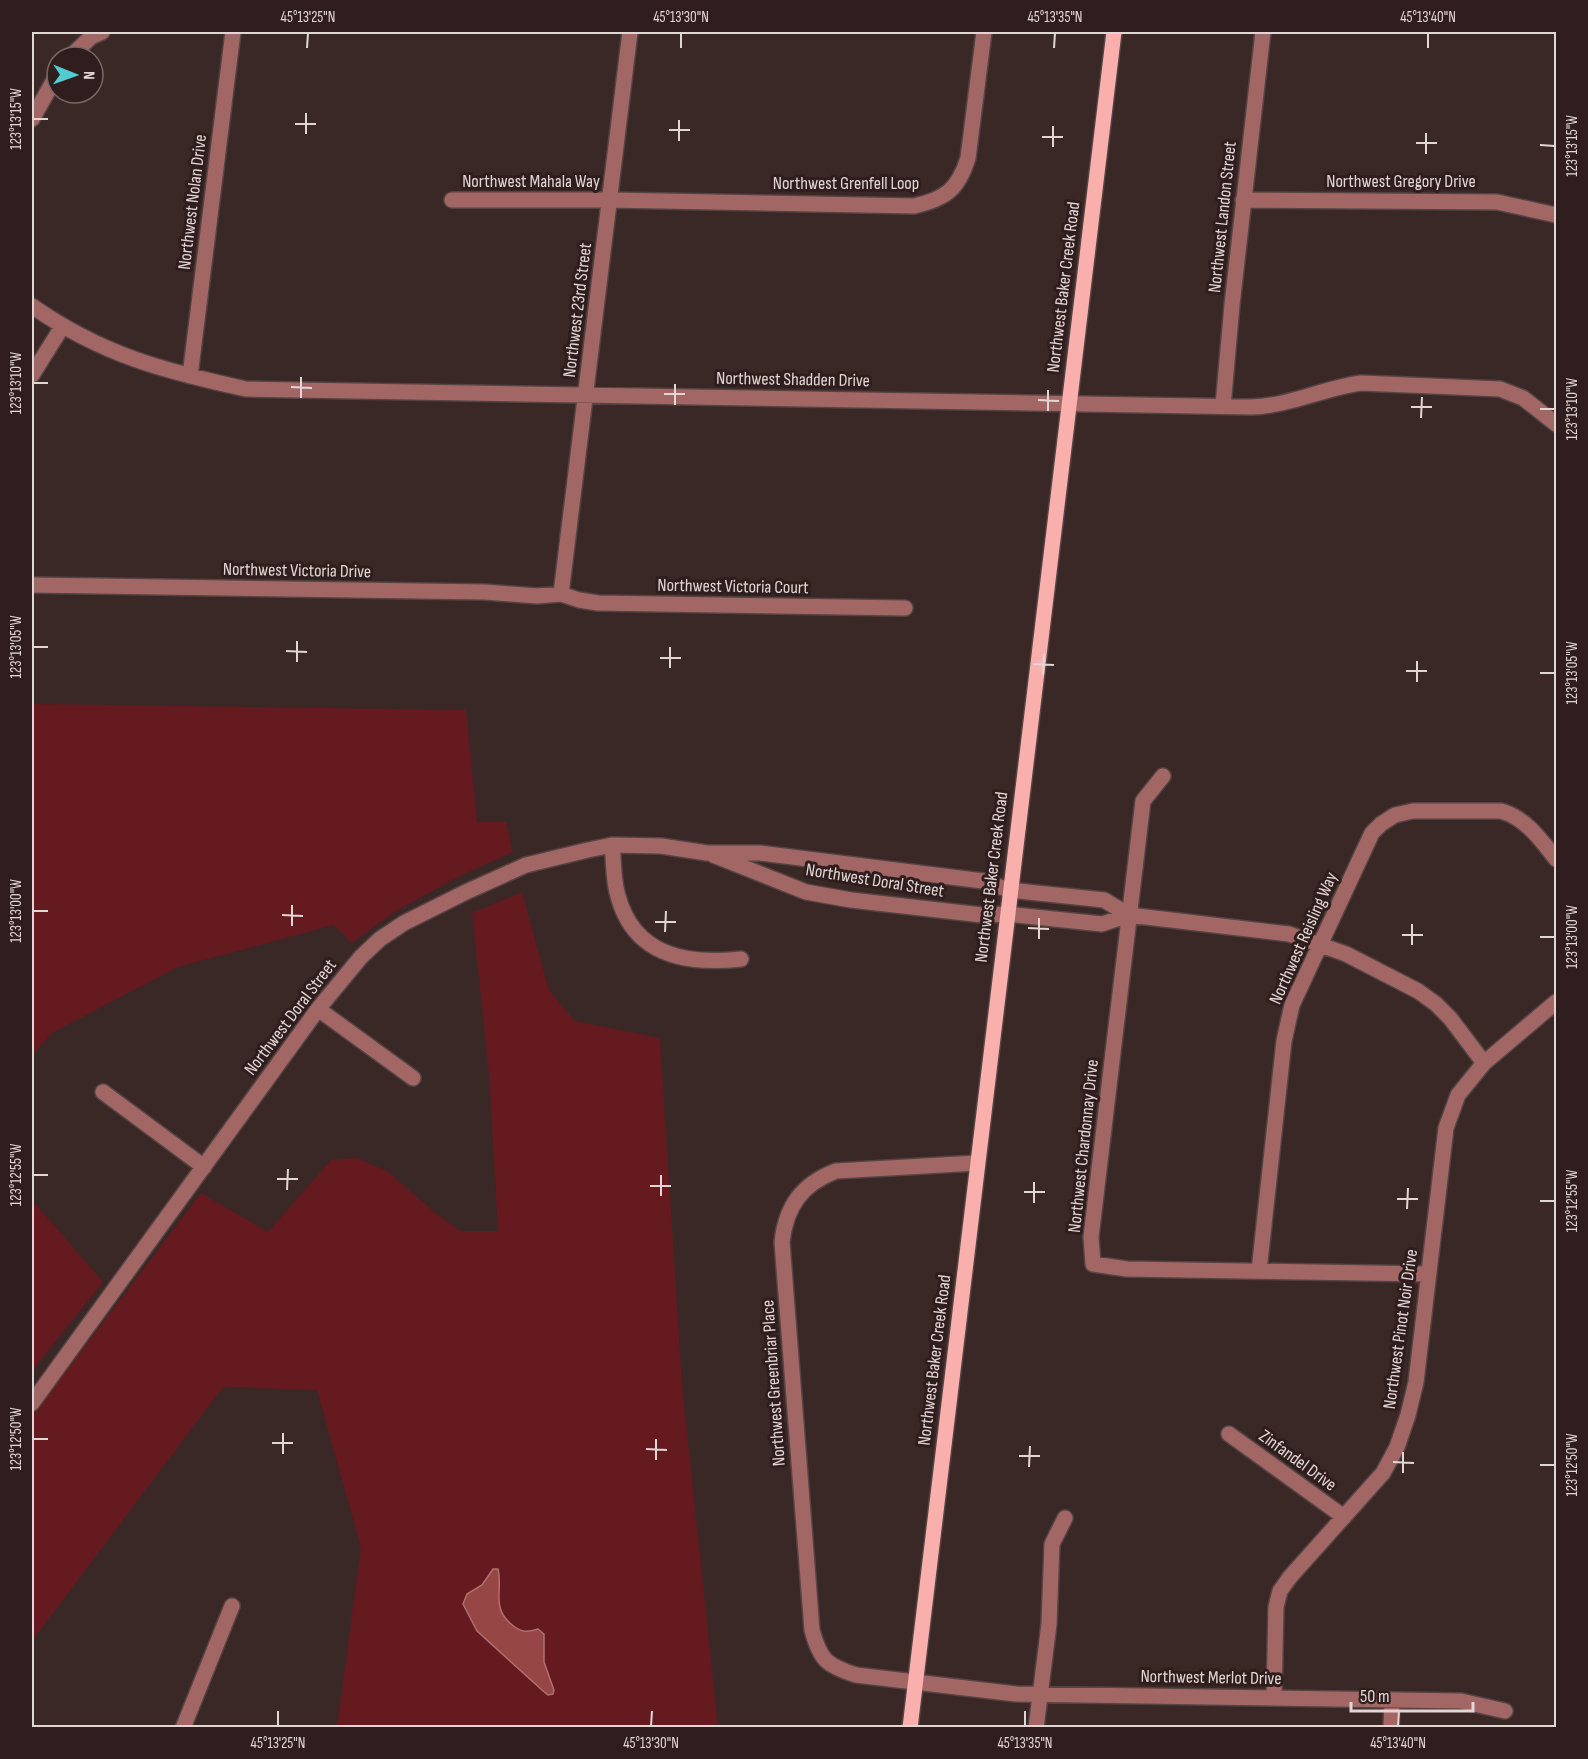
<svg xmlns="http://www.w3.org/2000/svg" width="1588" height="1759" viewBox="0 0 1588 1759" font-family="'Sofia Sans Condensed',sans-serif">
<rect width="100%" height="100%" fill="#3a2827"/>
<path fill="#641a1e" d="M32 704 466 710 477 822H506L513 852 458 877 394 912 352 943 334 925 178 967 52 1033 32 1056Z
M522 892 549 990 575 1021 660 1038 682 1384 718 1727H337L361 1548 317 1390 223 1387 32 1641V1411L64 1374 201 1193 268 1232 331 1160 357 1158 387 1171 438 1215 460 1231H498L489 1074 472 913Z
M32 1200 103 1282 32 1371Z"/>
<path fill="#974646" stroke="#ae7171" stroke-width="1.5" d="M493 1569H498C503 1590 491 1607 511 1624 520 1632 526 1633 538 1629L544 1634V1662L554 1690 553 1694 548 1695 543 1691 477 1631 463 1604 467 1594 482 1585Z"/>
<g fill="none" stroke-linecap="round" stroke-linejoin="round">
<defs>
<path id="minor" d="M70 57 91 37 102 32
M32 119 57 75
M452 200H610L914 206C945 199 958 190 968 158L984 32
M1243 200 1497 202 1556 215
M32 306C102 355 164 371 246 389L1251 407C1289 406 1324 388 1361 383L1500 389 1523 398 1556 424
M32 375 62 327
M190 376 233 32
M1223 406 1232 305 1263 32
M32 585 485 592 537 596 561 594 579 600 598 603 905 608
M561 594 630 32
M1163 776 1143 801 1091 1237 1093 1264 1127 1269 1428 1274
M612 845C614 862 613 881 618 896 634 956 687 965 741 959
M713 855 806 892 851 900 982 915 1007 914 1102 924 1129 915
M318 1009 413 1078
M103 1092 204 1167
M977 1163 836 1171C802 1184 786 1206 782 1242L812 1630C820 1660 827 1666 856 1675L1016 1694 1461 1701 1505 1711
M1259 1271 1284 1041 1292 1005 1372 833 1381 824 1395 815 1413 811H1501C1526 818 1541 840 1556 859
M32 1403 318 1009 361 957 380 939 404 923 466 892 526 865 588 850 612 845 661 846 707 853H760L983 881 1009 890 1104 900 1129 915 1289 934 1346 954 1418 991 1436 1004 1450 1018 1484 1063
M1229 1434 1344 1517
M1274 1698 1276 1607 1280 1591 1290 1577 1383 1473 1397 1447 1408 1415 1416 1382 1446 1128 1458 1095 1484 1063 1556 1002
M183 1728 232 1606
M1036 1728 1049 1624 1052 1544 1065 1518
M1391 1728 1392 1700"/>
<path id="major" d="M910 1728 1114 32"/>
</defs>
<use href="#minor" stroke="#554443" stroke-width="18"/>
<use href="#major" stroke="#554443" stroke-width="18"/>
<use href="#minor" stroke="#a26765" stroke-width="15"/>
<use href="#major" stroke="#f9b0ad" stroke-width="15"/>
</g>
<path fill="none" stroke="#e2d6d5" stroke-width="2" d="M307 48 308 33M681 48V33M1054 48 1055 33M1428 48V33M33 119H48M295 124H316M669 130H690M306 134V113M1042 137H1063M679 141V120M1416 143H1437M1540 145 1555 146M1053 147V126M1426 154V133M33 383H48M291 387 312 388M664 394H685M301 398V377M1038 400 1059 401M675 405V384M1411 407H1432M1540 409H1555M1048 411V390M1421 418 1422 397M33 647H48M286 651 307 652M660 658H681M297 662V641M1033 664 1054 665M670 668V647M1406 671H1427M1540 673H1555M1043 675 1044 654M1417 682V661M33 911H48M282 915 303 916M655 922H676M292 926V905M1028 928 1049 929M665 932 666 911M1402 935H1423M1540 937H1555M1039 939V918M1412 945V924M33 1175H48M277 1179H298M650 1186H671M287 1190 288 1169M1024 1192H1045M661 1196V1175M1397 1199H1418M1540 1201H1555M1034 1203V1182M1407 1209 1408 1188M33 1439H48M272 1443H293M646 1449 667 1450M283 1454V1433M1019 1456H1040M656 1460V1439M1393 1462 1414 1463M1540 1465H1555M1029 1467 1030 1446M1403 1473V1452M278 1726V1711M651 1726 652 1711M1025 1726V1711M1398 1726 1399 1711"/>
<g text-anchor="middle" stroke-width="6" stroke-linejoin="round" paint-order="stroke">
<g font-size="18" fill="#e2d6d5" stroke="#2f1e1d">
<text x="531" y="187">Northwest Mahala Way</text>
<text x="1401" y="187">Northwest Gregory Drive</text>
<text x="846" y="189">Northwest Grenfell Loop</text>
<text transform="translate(192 202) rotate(-83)" y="6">Northwest Nolan Drive</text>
<text transform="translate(1222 217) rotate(-84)" y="6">Northwest Landon Street</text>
<text transform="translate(1063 287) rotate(-83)" y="6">Northwest Baker Creek Road</text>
<text transform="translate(577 310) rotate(-83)" y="6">Northwest 23rd Street</text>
<text transform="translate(793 379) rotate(1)" y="6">Northwest Shadden Drive</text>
<text transform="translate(297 570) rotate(1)" y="6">Northwest Victoria Drive</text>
<text transform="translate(733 586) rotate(1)" y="6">Northwest Victoria Court</text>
<text transform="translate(991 877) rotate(-83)" y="6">Northwest Baker Creek Road</text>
<text transform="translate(875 880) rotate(9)" y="6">Northwest Doral Street</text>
<text transform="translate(1303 938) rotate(-66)" y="6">Northwest Reisling Way</text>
<text transform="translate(290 1017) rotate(-53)" y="6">Northwest Doral Street</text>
<text transform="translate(1083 1146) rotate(-84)" y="6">Northwest Chardonnay Drive</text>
<text transform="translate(1400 1329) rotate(-82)" y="6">Northwest Pinot Noir Drive</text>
<text transform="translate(934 1360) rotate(-83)" y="6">Northwest Baker Creek Road</text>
<text transform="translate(773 1383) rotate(-94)" y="6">Northwest Greenbriar Place</text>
<text transform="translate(1298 1460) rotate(36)" y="6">Zinfandel Drive</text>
<text transform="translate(1211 1677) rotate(1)" y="6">Northwest Merlot Drive</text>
</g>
</g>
<rect width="1588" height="1759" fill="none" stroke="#2f1e1d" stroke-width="66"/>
<g transform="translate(75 75) rotate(91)"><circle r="28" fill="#2f1e1d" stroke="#776867" stroke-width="1.5"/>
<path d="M0-4.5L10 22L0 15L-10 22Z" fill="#51ccd3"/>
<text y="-9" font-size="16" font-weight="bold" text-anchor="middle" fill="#e2d6d5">N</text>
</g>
<path d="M1351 1702v9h122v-9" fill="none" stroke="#e2d6d5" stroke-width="3"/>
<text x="1360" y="1702" font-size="18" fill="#e2d6d5" stroke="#2f1e1d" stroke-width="4.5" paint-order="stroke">50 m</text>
<rect x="33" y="33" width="1522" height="1693" fill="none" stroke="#e2d6d5" stroke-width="2"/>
<g font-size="15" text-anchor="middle" fill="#e2d6d5">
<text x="308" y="22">45°13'25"N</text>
<text x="681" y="22">45°13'30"N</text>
<text x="1055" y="22">45°13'35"N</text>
<text x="1428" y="22">45°13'40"N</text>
<text transform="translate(16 119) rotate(-90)" y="5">123°13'15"W</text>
<text transform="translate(1572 146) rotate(-90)" y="5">123°13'15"W</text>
<text transform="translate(16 383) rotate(-90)" y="5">123°13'10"W</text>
<text transform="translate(1572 409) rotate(-90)" y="5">123°13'10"W</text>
<text transform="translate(16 647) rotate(-90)" y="5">123°13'05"W</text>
<text transform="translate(1572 673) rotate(-90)" y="5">123°13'05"W</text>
<text transform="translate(16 911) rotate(-90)" y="5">123°13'00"W</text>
<text transform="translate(1572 937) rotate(-90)" y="5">123°13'00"W</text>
<text transform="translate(16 1175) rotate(-90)" y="5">123°12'55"W</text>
<text transform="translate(1572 1201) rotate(-90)" y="5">123°12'55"W</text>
<text transform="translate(16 1439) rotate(-90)" y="5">123°12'50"W</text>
<text transform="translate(1572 1465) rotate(-90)" y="5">123°12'50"W</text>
<text x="278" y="1748">45°13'25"N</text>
<text x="651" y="1748">45°13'30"N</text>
<text x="1025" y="1748">45°13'35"N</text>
<text x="1398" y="1748">45°13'40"N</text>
</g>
</svg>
